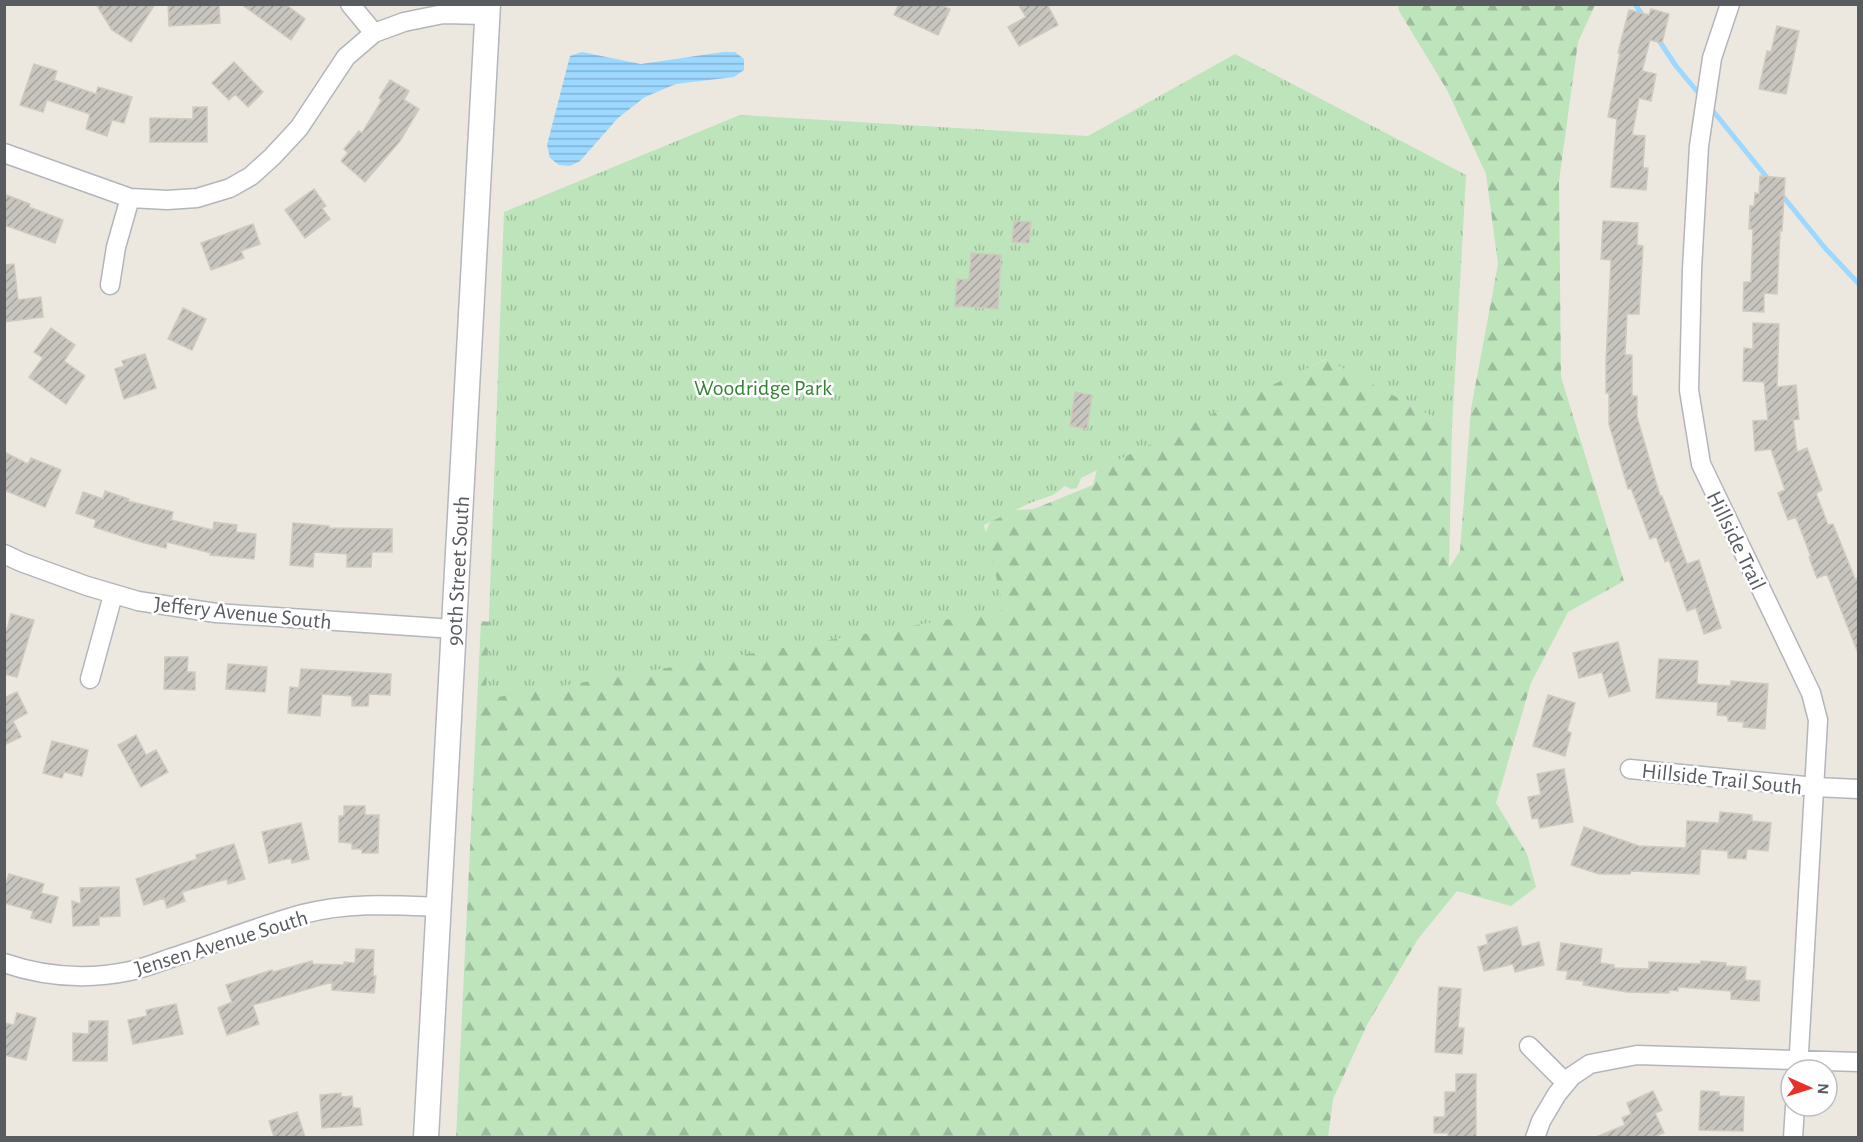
<svg xmlns="http://www.w3.org/2000/svg" width="1863" height="1142" viewBox="0 0 1863 1142" font-family="'Alegreya Sans',sans-serif">
<defs>
<pattern id="forest-firs" width="22" height="20" patternUnits="userSpaceOnUse" patternTransform="scale(1.5)"><rect width="22" height="20" fill="#bde4bb"/><path d="M5 1l3.5 6h-7zM16 11l3.5 6h-7z" fill="#9cbc9b"/></pattern>
<pattern id="park-tufts" width="24" height="20" patternUnits="userSpaceOnUse" patternTransform="scale(1.5)"><rect width="24" height="20" fill="#bde4bb"/><path d="M3 7l-1-3M5 7V3M7 7l1-3M15 17l-1-3M17 17v-4M19 17l1-3" fill="none" stroke="#9cbc9b"/></pattern>
<pattern id="water-rules" width="6" height="5" patternUnits="userSpaceOnUse" patternTransform="scale(1.5)"><rect width="6" height="5" fill="#9cd8ff"/><path d="M0 2.5h6" fill="none" stroke="#82b2d2"/></pattern>
<pattern id="building-hatch" width="6" height="6" patternUnits="userSpaceOnUse" patternTransform="scale(1.5)"><rect width="6" height="6" fill="#c8c5bf"/><path d="M-1 1l2-2M0 6l6-6M5 7l2-2" fill="none" stroke="#a5a39f"/></pattern>
</defs>
<rect width="100%" height="100%" fill="#ece8df"/>
<path fill="url(#forest-firs)" d="M1398 5H1595L1578 42 1559 181 1561 377 1624 581 1568 612 1531 683 1496 803 1527 854 1536 887 1511 906 1457 891 1418 939 1368 1023 1333 1099 1328 1137 456 1138 481 621 537 627 961 587 995 511 1034 509 1093 485 1099 462 1327 359 1452 427 1449 568 1460 551 1471 409 1498 264 1486 174 1447 90 1399 11Z"/>
<path fill="url(#park-tufts)" d="M1235 54 1466 175 1452 427 1326 359 1081 478 1077 488 1071 489 1065 486 1053 495 1030 503 984 525 1004 610 486 699 504 212 740 115 1088 136Z"/>
<path fill="url(#water-rules)" d="M582 52 641 64 723 52H735L744 59V70L734 77 676 84 645 97 618 118 580 161 570 166 559 165 550 158 547 145 570 56Z"/>
<g fill="none" stroke-linecap="round" stroke-linejoin="round">
<path stroke="#9cd8ff" stroke-width="5" d="M1635 4 1645 19
M1658 39 1676 66 1701 96
M1709 106 1769 180
M1781 194 1825 248 1858 283"/>
</g>
<path fill="url(#building-hatch)" stroke="#d0cabe" stroke-width="1.5" d="M96 4H155L131 42 112 30Z
M168 4H219L220 23 169 26Z
M241 4H285L305 19 291 40Z
M899 4H939L950 9 938 35 894 15Z
M1018 4H1047L1058 25 1019 46 1008 27 1026 17Z
M1651 9 1669 14 1662 43 1650 40 1642 71 1656 74 1651 101 1639 98 1632 135 1645 136 1643 168H1648L1646 190 1611 187 1617 119 1608 117 1620 53H1618L1629 10 1649 15Z
M1777 26 1799 31 1786 94 1759 89 1767 51 1771 52Z
M234 62 263 92 248 107 235 94 229 100 212 83Z
M34 64 57 71 54 80 96 94 98 87 132 97 124 123 112 120 107 136 86 129 90 114 47 100 43 112 20 105Z
M390 80 409 91 404 100 419 109 400 141 365 182 341 161 348 153 344 149 359 131 362 133 382 100 379 98Z
M193 107H207V142H150V118L193 119Z
M1760 176 1785 178 1782 231H1780L1777 294 1764 293V312L1743 311 1744 282H1751L1753 229H1749L1750 206H1754L1755 193 1759 194Z
M314 189 326 206 322 208 330 219 305 238 285 210Z
M4 194 30 204 29 207 63 220 55 243 4 225Z
M1014 221 1031 222 1029 243 1012 242Z
M1603 221 1638 223 1637 245 1643 246 1639 314H1627L1625 355H1632V396H1637V417L1660 496H1662L1687 564 1699 560 1721 628 1704 634 1696 608 1687 611 1669 560 1665 562 1656 536 1650 539 1631 488 1628 489 1609 424V393H1606V360L1611 260 1601 259Z
M253 224 260 244 241 251 244 258 211 270 201 243Z
M971 253 1001 255 998 309 955 306 957 279 969 280Z
M14 264 18 300 41 297 43 317 4 322V265Z
M183 308 206 319 192 350 168 339Z
M1753 323 1779 324 1777 387 1796 385 1799 419 1793 420 1797 452 1807 448 1822 490 1816 493 1828 525 1833 524 1855 579 1858 578V653L1827 574 1817 578 1809 557H1811L1796 517 1788 520 1778 493 1785 490 1771 449 1755 451 1753 421 1768 420 1764 382 1743 381 1744 348 1753 349Z
M51 328 75 345 64 361 85 376 66 404 29 377 43 358 34 352Z
M145 354 156 388 124 399 115 369 124 366 122 361Z
M1075 392 1092 395 1087 429 1070 426Z
M4 452 28 464 31 458 61 470 45 507 4 490Z
M105 491 129 499 128 501 173 512 171 520 213 530 214 522 237 525 236 532 256 534 254 559 210 555 211 553 167 542 166 548 141 542 94 527 96 520 76 513 83 492 103 499Z
M293 523 329 526V528L392 529V552H372L371 567H347V554L314 552 313 567 290 565Z
M11 614 34 620 17 677 4 674V629L7 630Z
M1618 642 1630 691 1609 697 1602 672 1579 678 1573 653Z
M165 657H188L187 672H195V690L164 689Z
M1659 659 1698 661 1697 684 1731 686V681L1768 684 1765 729 1743 727 1744 722 1728 721V716L1717 715 1718 702 1656 698Z
M228 664 267 667 265 692 226 689Z
M301 669 391 674 390 695 369 694 368 706H352V696L322 694 320 716 288 713 290 687 299 688Z
M17 692 27 713 13 721 21 737 4 745V698Z
M1548 695 1575 703 1567 731 1571 733 1565 756 1533 746Z
M136 735 146 755 156 750 168 772 141 787 118 745Z
M52 741 88 750 82 776 64 772 62 778 43 773Z
M1564 769 1573 822 1540 828 1538 818 1532 819 1528 797 1541 795 1537 774Z
M344 806H365V815H379L378 853H362V849H352V843L339 842V816H344Z
M1720 812 1752 815V821L1771 823 1768 851 1747 849 1746 859 1728 858V851L1701 849 1699 874 1631 871 1630 874H1599L1571 865 1584 827 1639 846 1686 848 1687 821 1719 823Z
M301 823 309 859 292 863 291 858 269 863 262 832Z
M234 844 245 879 228 884 227 879 182 892 185 901 167 908 164 898 144 905 136 879 197 859 196 855Z
M9 874 44 884 41 893 58 897 51 923 31 918 33 911 4 903V889Z
M119 887 120 916 99 917V925L73 926 72 901 81 904 80 888Z
M1517 927 1522 947 1539 942 1544 965 1515 972 1513 964 1484 971 1478 947 1488 944 1486 935Z
M1561 943 1602 949 1600 963 1614 965V968L1649 969V962L1701 964V961L1726 963V966L1746 967 1745 980 1760 981 1759 1001 1731 999V991L1678 987V991L1669 990V993L1627 992 1583 985 1584 981 1566 979 1568 971 1557 970Z
M356 949 374 950 373 976H376L374 993 332 990V982L253 1005 259 1024 227 1035 218 1008 232 1002 226 985 272 970 273 972 312 961 313 964 344 965V962L355 963Z
M1439 987 1461 989 1458 1028H1464L1462 1054 1435 1052Z
M176 1004 183 1034 133 1044 128 1020 147 1016 146 1010Z
M17 1013 36 1018 26 1060 4 1055V1023L14 1025Z
M89 1021H108L107 1061H73V1033L89 1034Z
M1456 1074H1476V1137H1448V1133H1434V1117H1445V1092H1456Z
M1653 1091 1662 1110 1655 1113 1664 1133 1653 1137H1596L1625 1125 1622 1118 1631 1114 1627 1103Z
M1701 1091 1719 1092V1096L1744 1097 1743 1131 1699 1130Z
M341 1093V1097L352 1096 353 1108H360L362 1125 322 1128 320 1095Z
M297 1112 305 1137H274L269 1121Z"/>
<g fill="none" stroke-linecap="round" stroke-linejoin="round">
<defs>
<path id="street" d="M350 4 374 33
M1730 4 1712 58 1699 146 1692 269 1689 390 1701 464 1811 693 1818 720 1798 1070
M4 153 130 198 167 200 197 198 230 188 251 176 272 157 299 128 346 57 374 33 404 22 443 14 487 15
M110 285 116 247 130 198
M4 554 21 562 87 586 138 601 216 613 454 629
M90 679 113 595
M1630 769 1815 787 1858 789
M4 963C45 977 88 980 130 971 145 968 159 962 174 957 217 943 259 926 303 914 349 902 393 905 439 907
M1529 1046 1566 1083
M1535 1138 1541 1121 1557 1094 1572 1076 1590 1064 1637 1055 1858 1062
M1793 1138 1795 1106"/>
<g id="secondary">
<path id="s1" d="M426 1138 488 4"/>
</g>
</defs>
<use href="#street" stroke="#b2b6bb" stroke-width="21"/>
<use href="#secondary" stroke="#b3b7bd" stroke-width="27"/>
<use href="#street" stroke="#fff" stroke-width="18"/>
<use href="#secondary" stroke="#fff" stroke-width="24"/>
</g>
<g text-anchor="middle" stroke-width="5" stroke-linejoin="round" paint-order="stroke">
<g font-size="22" fill="#348435" stroke="#fff">
<text x="763" y="395">Woodridge Park</text>
</g>
<g font-size="22" fill="#585c61" stroke="#fff">
<text transform="translate(1737 540) rotate(64)" y="8">Hillside Trail</text>
<text dy="8" stroke="none"><textPath href="#s1" startOffset="568">90th Street South</textPath></text>
<text transform="translate(243 612) rotate(6)" y="8">Jeffery Avenue South</text>
<text transform="translate(1722 778) rotate(6)" y="8">Hillside Trail South</text>
<text transform="translate(221 942) rotate(-17)" y="8">Jensen Avenue South</text>
</g>
</g>
<rect width="1863" height="1142" fill="none" stroke="#585c61" stroke-width="12"/>
<g transform="translate(1809 1088) rotate(93)"><circle r="28" fill="#ffffff" stroke="#bcbec0" stroke-width="1.5"/>
<path d="M0-4.5L10 22L0 15L-10 22Z" fill="#e83029"/>
<text y="-9" font-size="16" font-weight="bold" text-anchor="middle" fill="#585c61">N</text>
</g>
</svg>
